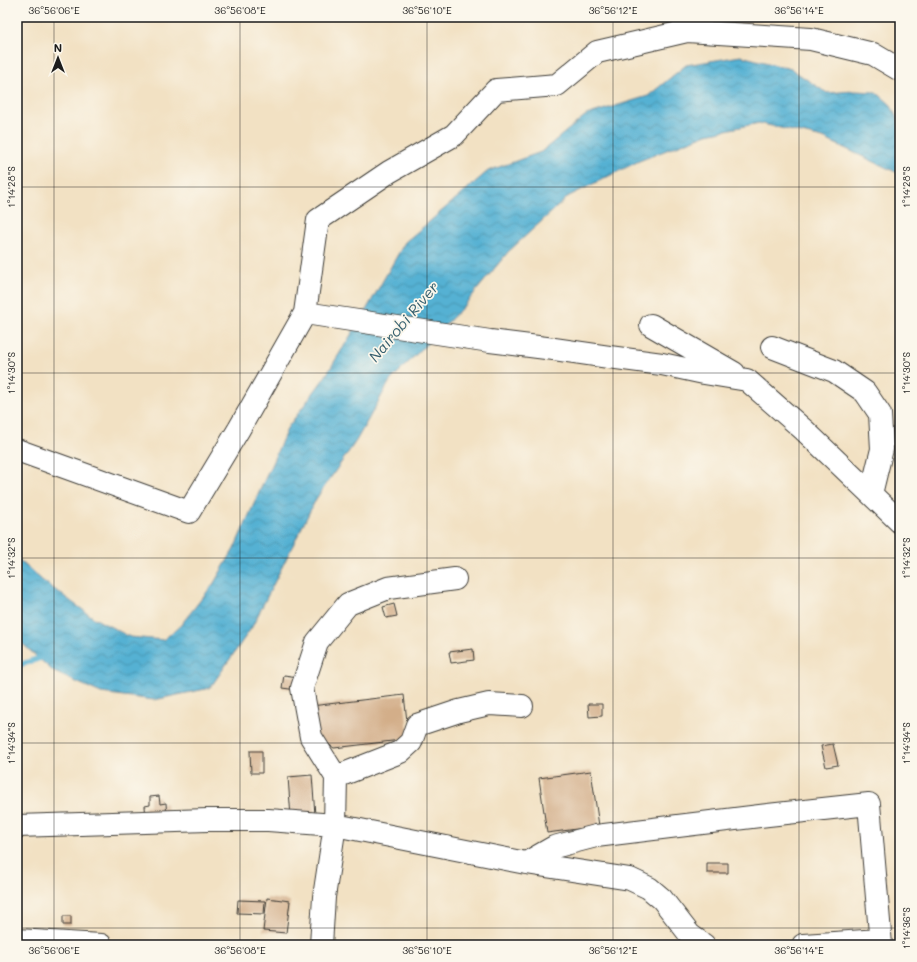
<svg xmlns="http://www.w3.org/2000/svg" width="917" height="962" viewBox="0 0 917 962" font-family="Mali,sans-serif">
<defs>
<pattern id="water-waves" width="16" height="10" patternUnits="userSpaceOnUse"><rect width="16" height="10" fill="#54b1d3"/><path d="M0 5q4-4 8 0t8 0" fill="none" stroke="#458faa"/></pattern>
</defs>
<rect width="100%" height="100%" fill="#fbf7ec"/>
<filter id="ink" filterUnits="userSpaceOnUse"><feTurbulence type="fractalNoise" baseFrequency=".025" numOctaves="2"/><feDisplacementMap in="SourceGraphic" scale="8" xChannelSelector="R" yChannelSelector="G"/><feConvolveMatrix kernelMatrix="1 2 1 2 8 2 1 2 1" color-interpolation-filters="sRGB"/></filter>
<filter id="wash" filterUnits="userSpaceOnUse"><feTurbulence type="fractalNoise" baseFrequency=".012" numOctaves="4" result="noise"/><feDisplacementMap in="SourceGraphic" scale="16" xChannelSelector="R" yChannelSelector="G"/><feGaussianBlur stdDeviation="0.9" result="paint"/><feColorMatrix in="noise" values="0 0 0 0 0 0 0 0 0 0 0 0 0 0 0 0 0 1.4 0 .05"/><feComposite in="paint" operator="in"/></filter>
<g filter="url(#wash)">
<rect width="100%" height="100%" fill="#f2e1c3"/>
<path fill="url(#water-waves)" stroke="#386678" d="M741 56 791 69 827 93 854 91 876 92 890 104 900 124V174L823 138 759 123 707 134 639 161 569 196 508 252 463 307 390 381 356 441 316 499 252 627 210 688 154 700 101 693 54 672 17 639V558L43 581 94 618 130 637 163 640 180 626 214 583 234 549 288 427 325 377 365 312 405 242 429 222 488 171 541 152 586 115 648 96 686 65Z"/>
<g fill="none" stroke-linecap="round" stroke-linejoin="round">
<path stroke="#54b1d3" stroke-width="6" d="M17 666 46 656"/>
</g>
<g id="blocks">
<path fill="#d3ae89" d="M394 604 397 616 386 618 383 607Z
M473 649 474 660 451 663 449 652Z
M284 675 298 677 297 690 282 688Z
M404 695 409 739 334 748 315 735 311 706Z
M588 704H602V716L589 717Z
M833 744 838 765 826 767 821 746Z
M250 751H262V773H251Z
M591 771 599 826 547 833 539 778Z
M312 775 315 815 291 817 288 777Z
M159 796 160 804 166 803 167 819 146 820 145 806 150 805V797Z
M707 863H728V873H707Z
M267 898 290 901 286 933 263 931Z
M238 900 265 901 264 914 237 913Z
M63 916H71V925H63Z"/>
</g>
</g>
<g filter="url(#ink)">
<use href="#blocks" fill-opacity="0" stroke="#3c3a35" stroke-width="1"/>
<g fill="none" stroke-linecap="round" stroke-linejoin="round">
<defs>
<path id="minor" d="M305 313 490 341 554 349 609 357 662 364 704 373 747 380 804 430 900 522
M651 325 734 373
M772 347 834 371 865 392 880 414 882 449 871 494
M17 450 189 512 239 429 305 313 318 220 389 172 454 135 496 90 557 85 597 52 687 31 811 39 873 54 900 70
M336 777 400 752 411 742 417 725 459 711 489 704 522 706
M17 826 208 820H268L335 825 526 863 630 879 649 888 662 899 690 935 704 945
M526 863 554 847 596 836 768 815 869 804 881 945
M17 940 101 945
M321 945 324 897 335 825 336 777 311 737 302 688 317 642 348 604 388 588 455 579
M803 945 880 940"/>
</defs>
<use href="#minor" stroke="#3c3a35" stroke-width="24"/>
<use href="#minor" stroke="#fff" stroke-width="22"/>
</g>
</g>
<path fill="none" stroke="#1c1c1c" stroke-width="1" stroke-opacity="0.45" d="M54 17V945M240 17V945M427 17V945M613 17V945M799 17V945M17 187H900M17 373H900M17 558H900M17 743H900M17 928H900"/>
<g text-anchor="middle" stroke-width="3.5" stroke-linejoin="round" paint-order="stroke">
<g font-size="15" font-style="italic" fill="#355f6e" stroke="#fbf7ec">
<text transform="translate(404 322) rotate(-50)" y="5">Nairobi River</text>
</g>
</g>
<rect width="917" height="962" fill="none" stroke="#fbf7ec" stroke-width="44"/>
<g transform="translate(58 58)" stroke="#fbf7ec" stroke-width="3" paint-order="stroke">
<path d="M0-3L7 15L0 10L-7 15Z" fill="#1c1c1c"/>
<text y="-6" font-size="11" font-weight="bold" text-anchor="middle" fill="#1c1c1c">N</text>
</g>
<rect x="22" y="22" width="873" height="918" fill="none" stroke="#1c1c1c" stroke-width="1.5"/>
<g font-size="10" text-anchor="middle" fill="#1c1c1c">
<text x="54" y="14">36°56'06"E</text>
<text x="240" y="14">36°56'08"E</text>
<text x="427" y="14">36°56'10"E</text>
<text x="613" y="14">36°56'12"E</text>
<text x="799" y="14">36°56'14"E</text>
<text transform="translate(11 187) rotate(-90)" y="4">1°14'28"S</text>
<text transform="translate(906 187) rotate(-90)" y="4">1°14'28"S</text>
<text transform="translate(11 373) rotate(-90)" y="4">1°14'30"S</text>
<text transform="translate(906 373) rotate(-90)" y="4">1°14'30"S</text>
<text transform="translate(11 558) rotate(-90)" y="4">1°14'32"S</text>
<text transform="translate(906 558) rotate(-90)" y="4">1°14'32"S</text>
<text transform="translate(11 743) rotate(-90)" y="4">1°14'34"S</text>
<text transform="translate(906 743) rotate(-90)" y="4">1°14'34"S</text>
<text transform="translate(906 928) rotate(-90)" y="4">1°14'36"S</text>
<text x="54" y="954">36°56'06"E</text>
<text x="240" y="954">36°56'08"E</text>
<text x="427" y="954">36°56'10"E</text>
<text x="613" y="954">36°56'12"E</text>
<text x="799" y="954">36°56'14"E</text>
</g>
</svg>
